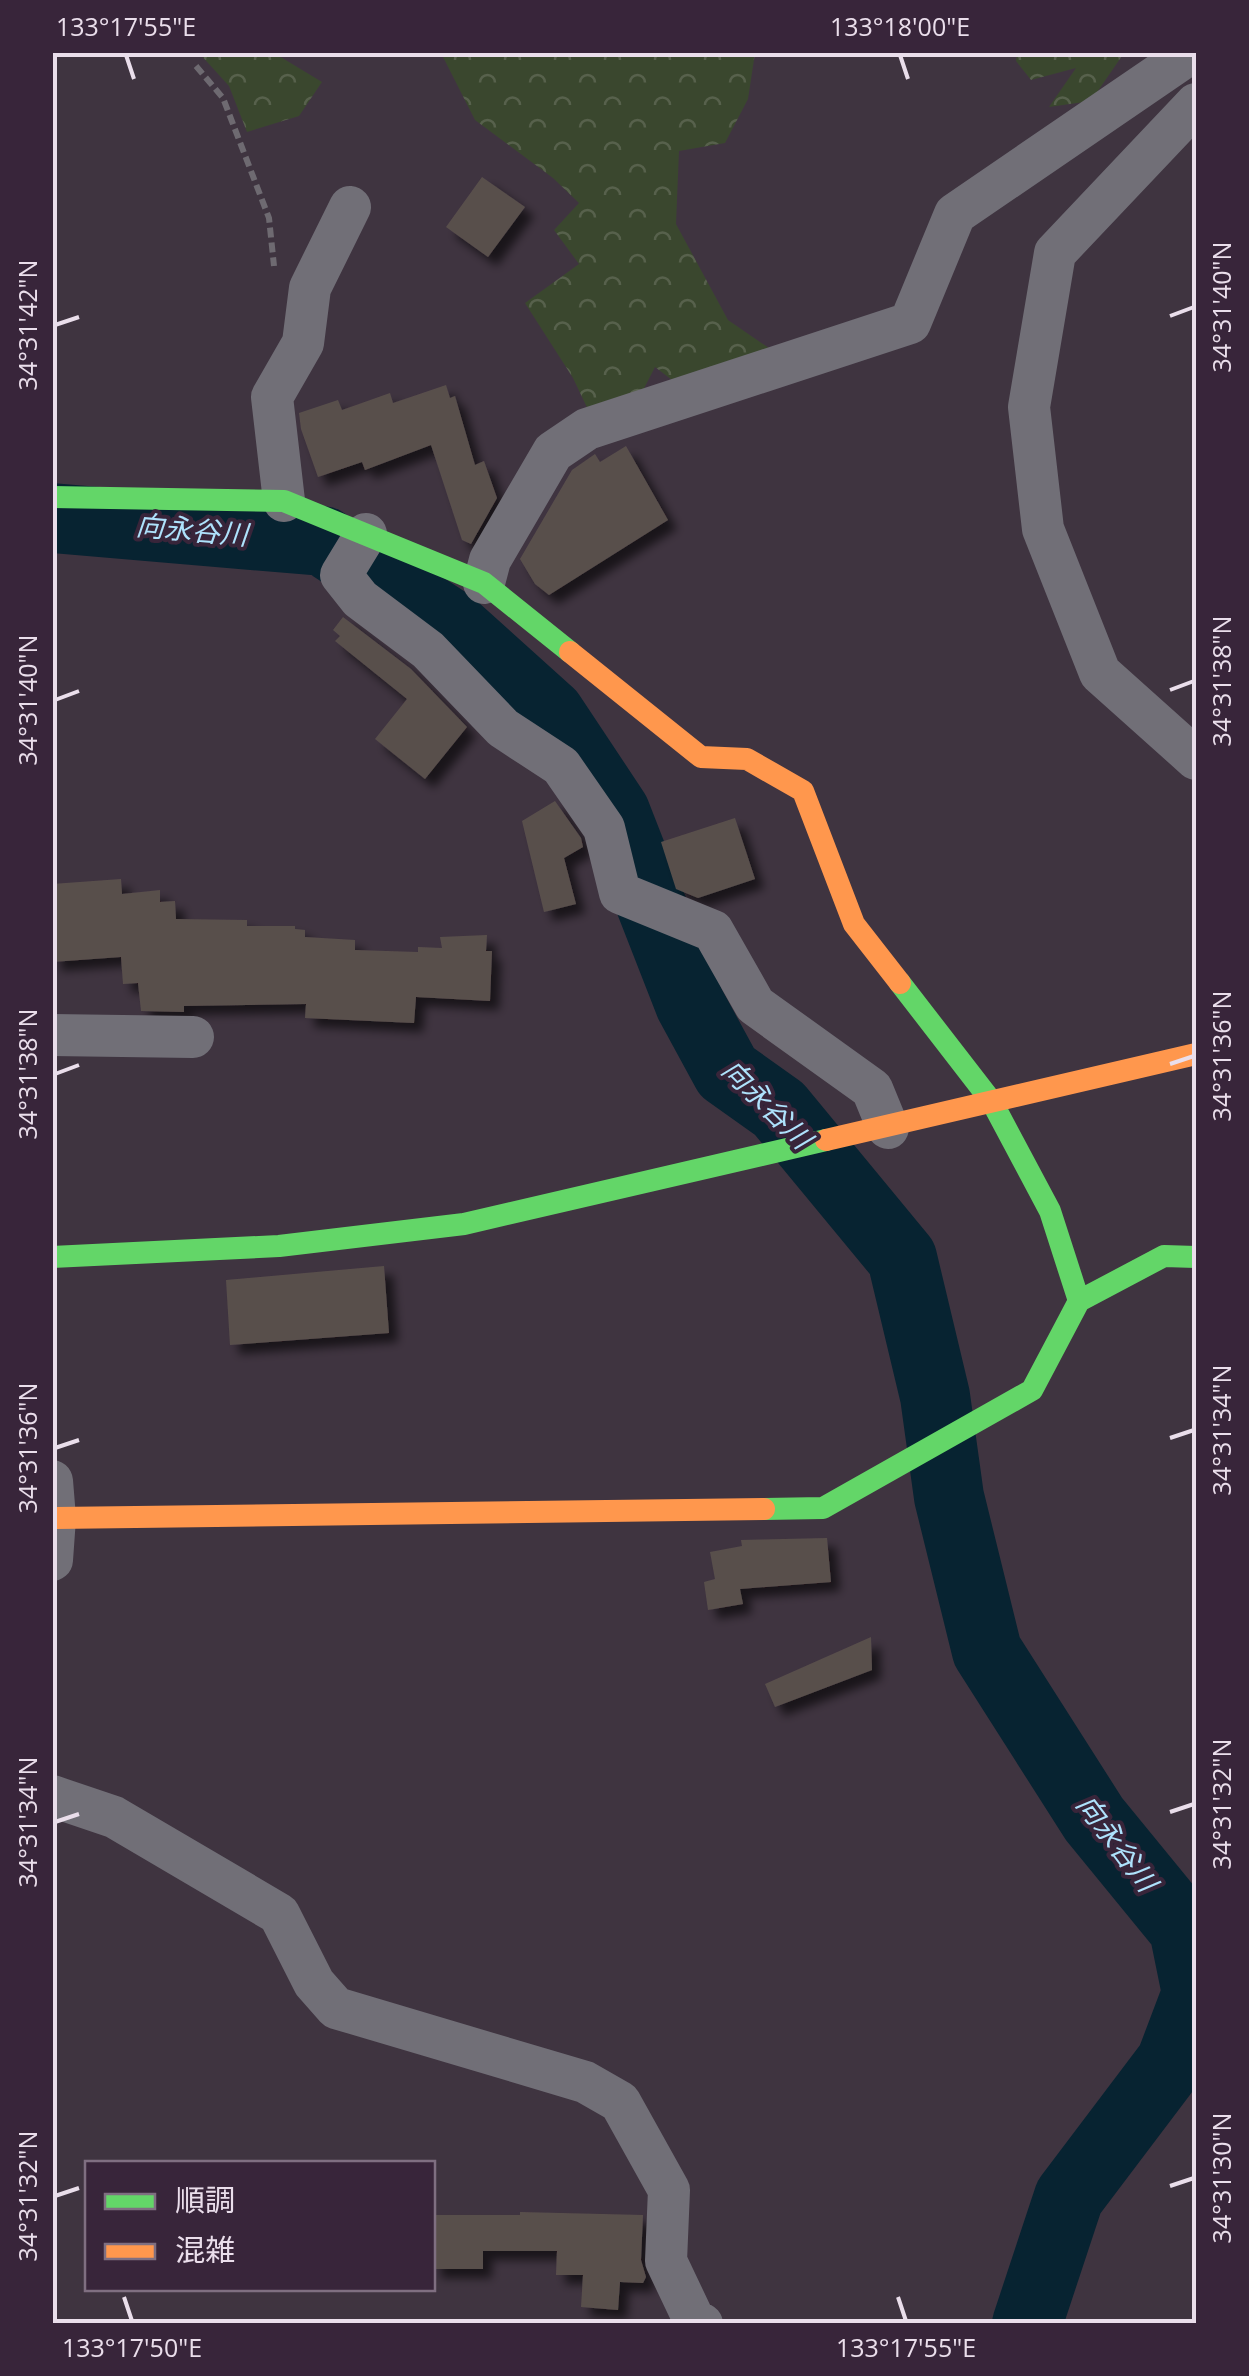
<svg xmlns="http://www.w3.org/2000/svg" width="1249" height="2376" viewBox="0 0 1249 2376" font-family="'Open Sans','Noto Sans JP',sans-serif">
<defs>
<pattern id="forest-crowns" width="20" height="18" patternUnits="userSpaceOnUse" patternTransform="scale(2.5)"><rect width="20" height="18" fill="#3a472e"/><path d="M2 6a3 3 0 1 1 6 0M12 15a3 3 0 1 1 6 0" fill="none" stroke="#57614c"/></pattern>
<filter id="shadow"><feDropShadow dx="9" dy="9" stdDeviation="5" flood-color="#0009"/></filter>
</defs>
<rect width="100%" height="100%" fill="#3f3440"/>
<path fill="url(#forest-crowns)" d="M199 53H274L322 82 299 116 247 132 229 86Z
M441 53H755L748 99 725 143 679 151 676 224 728 320 785 359 689 393 655 367 637 402 592 418 573 378 525 303 579 264 554 230 579 203 553 178 475 120Z
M1017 53H1124L1091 101 1049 107 1076 68 1031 80 1016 61Z"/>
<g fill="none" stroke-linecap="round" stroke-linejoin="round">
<path stroke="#072331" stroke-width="70" d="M52 518 323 541 449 623 550 714 615 812 690 1004 727 1072 779 1109 902 1258 935 1396 949 1497 987 1651 1094 1819 1184 1929 1196 1988
M1027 2324 1069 2197 1171 2062 1196 1996"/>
</g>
<path fill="#594f4c" filter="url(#shadow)" d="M482 177 525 207 488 257 446 227Z
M446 385 450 398 455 396 475 465 484 461 497 498 471 544 462 540 431 445 365 470 362 462 318 477 301 429 299 413 338 400 342 410 390 393 393 403Z
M626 446 668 520 549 595 535 584 520 559 572 470 595 454 600 462Z
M343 617 411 669 467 727 425 779 375 739 407 699 335 641 340 636 333 630Z
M555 801 581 838 583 847 564 858 576 904 544 912 522 821Z
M735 818 755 879 698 898 676 889 661 842Z
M121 879 122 894 160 890V902L175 901 176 919 247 920V926H295V929L305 930V937L355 940V950L418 952V947L442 948 440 937 487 935 486 951H492L490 1001 416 997 414 1023 305 1018 306 1004 184 1006V1012L141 1011 138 983 123 984 121 957 52 962V884Z
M384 1266 389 1333 230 1345 226 1280Z
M827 1538 831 1582 740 1589 743 1604 708 1610 704 1582 715 1579 710 1552 742 1546 741 1540Z
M871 1637 872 1670 775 1707 765 1684Z
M520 2212 643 2215 641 2260 646 2277 643 2283 620 2282 618 2310 581 2307 583 2275H556L557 2251H483V2269H432V2215H520Z"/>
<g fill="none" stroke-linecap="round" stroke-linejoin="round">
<path stroke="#6e6a71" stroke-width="6" stroke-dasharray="10 5" stroke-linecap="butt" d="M196 66 223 98 269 218 274 266"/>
<path stroke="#716f77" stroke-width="42" d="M1196 104 1055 253 1029 407 1043 529 1100 673 1196 759
M284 501 272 397 303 343 310 288 350 207
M366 534 341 575 360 599 428 650 503 728 561 766 604 828 620 893 713 931 755 1005 872 1089 888 1128
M484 583 490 560 553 452 587 429 910 323 955 214 1192 52
M52 1035 193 1037
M52 1481 55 1518 52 1560
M52 1796 114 1817 279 1914 314 1983 336 2008 585 2082 620 2102 669 2190 666 2261 694 2320 702 2324"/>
<path stroke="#63d668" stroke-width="22" d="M52 497 284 501 484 583 570 652
M900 983 992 1102 1050 1211 1079 1301
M52 1257 279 1246 464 1224 826 1140
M764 1509 823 1508 1032 1390 1079 1301 1164 1256 1196 1257"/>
<path stroke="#ff974d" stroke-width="22" d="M570 652 701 757 747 759 803 791 854 924 900 983
M826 1140 1196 1054
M55 1518 764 1509"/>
</g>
<path fill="none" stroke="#eadeeb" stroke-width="4" d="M126 55 134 79M900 55 908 79M1170 316 1194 307M55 325 79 317M1170 690 1194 681M55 700 79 691M1170 1064 1194 1056M55 1074 79 1065M1170 1438 1194 1430M55 1448 79 1440M1170 1812 1194 1804M55 1822 79 1814M1170 2186 1194 2178M55 2196 79 2188M124 2297 132 2321M898 2297 906 2321"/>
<g text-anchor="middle" stroke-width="8" stroke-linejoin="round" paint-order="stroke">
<g font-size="28" font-style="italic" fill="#aee2fc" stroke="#38253a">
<text transform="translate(192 530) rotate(5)" y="10">向永谷川</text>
<text transform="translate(767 1104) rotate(45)" y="10">向永谷川</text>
<text transform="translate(1117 1843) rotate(53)" y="10">向永谷川</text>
</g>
</g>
<rect width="1249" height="2376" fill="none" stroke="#38253a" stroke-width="110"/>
<rect x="85" y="2161" width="350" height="130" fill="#38253a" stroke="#7f6f81" stroke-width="2.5"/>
<rect x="105" y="2194" width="50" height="15" fill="#63d668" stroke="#7f6f81" stroke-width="2.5"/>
<text x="175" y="2211" font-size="30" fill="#eadeeb">順調</text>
<rect x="105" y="2244" width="50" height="15" fill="#ff974d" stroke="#7f6f81" stroke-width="2.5"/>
<text x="175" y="2261" font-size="30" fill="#eadeeb">混雑</text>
<rect x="55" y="55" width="1139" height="2266" fill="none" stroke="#eadeeb" stroke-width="4"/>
<g font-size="25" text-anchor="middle" fill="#eadeeb">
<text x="126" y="36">133°17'55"E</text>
<text x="900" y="36">133°18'00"E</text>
<text transform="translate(1222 307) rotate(-90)" y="9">34°31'40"N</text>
<text transform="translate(28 325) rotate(-90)" y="9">34°31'42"N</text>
<text transform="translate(1222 681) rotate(-90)" y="9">34°31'38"N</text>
<text transform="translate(28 700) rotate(-90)" y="9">34°31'40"N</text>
<text transform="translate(1222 1056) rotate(-90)" y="9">34°31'36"N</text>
<text transform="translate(28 1074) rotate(-90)" y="9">34°31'38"N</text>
<text transform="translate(1222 1430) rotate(-90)" y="9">34°31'34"N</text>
<text transform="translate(28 1448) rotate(-90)" y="9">34°31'36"N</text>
<text transform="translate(1222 1804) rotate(-90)" y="9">34°31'32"N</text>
<text transform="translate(28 1822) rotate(-90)" y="9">34°31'34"N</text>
<text transform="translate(1222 2178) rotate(-90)" y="9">34°31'30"N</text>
<text transform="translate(28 2196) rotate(-90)" y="9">34°31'32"N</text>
<text x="132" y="2357">133°17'50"E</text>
<text x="906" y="2357">133°17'55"E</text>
</g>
</svg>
